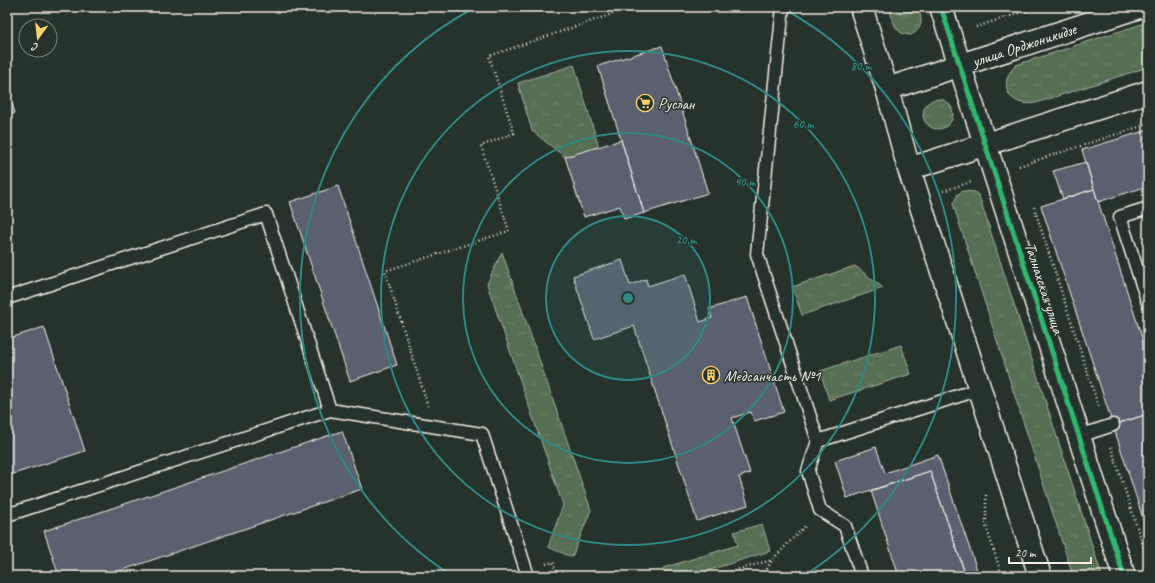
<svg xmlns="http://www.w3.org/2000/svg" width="1155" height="583" viewBox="0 0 1155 583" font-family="Caveat,sans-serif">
<defs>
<pattern id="grass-tufts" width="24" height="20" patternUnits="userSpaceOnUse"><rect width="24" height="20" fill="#576e53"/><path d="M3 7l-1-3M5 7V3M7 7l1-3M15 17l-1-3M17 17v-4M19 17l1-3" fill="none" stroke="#70836c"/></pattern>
</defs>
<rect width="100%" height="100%" fill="#26332d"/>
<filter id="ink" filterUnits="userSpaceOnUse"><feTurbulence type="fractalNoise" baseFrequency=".025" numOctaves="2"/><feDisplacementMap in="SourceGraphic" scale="8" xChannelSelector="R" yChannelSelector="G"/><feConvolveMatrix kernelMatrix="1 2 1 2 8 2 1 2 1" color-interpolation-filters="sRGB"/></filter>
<g filter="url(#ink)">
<path fill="url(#grass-tufts)" stroke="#a6b09e" d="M889 7H918C922 20 924 28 911 35 894 35 893 20 889 7Z
M1148 22V67L1036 103C1009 108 996 84 1016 65Z
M574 65 599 147 565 157 532 131 518 83Z
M923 114a15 15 0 1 1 30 0a15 15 0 1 1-30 0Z
M963 191 975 192 979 196 1102 576H1073L953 204 958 194Z
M502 252 591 510 572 557 548 547 563 505 487 284Z
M855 266 883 288 802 315 792 287Z
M901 345 911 374 829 400 820 371Z
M762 524 770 551 691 576H665L663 568 738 545 734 532Z"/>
<path fill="#5a606e" stroke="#f4f1e8" d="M662 46 708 193 644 213 598 66Z
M7 51 10 61 7 62Z
M7 88 15 113 7 116Z
M1148 130V186L1098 202 1082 150Z
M621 140 644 213 624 219 620 206 584 217 565 157Z
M1086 162 1094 189 1063 199 1053 171Z
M338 186 397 365 350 381 290 202Z
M1094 189 1148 356V414L1113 425 1041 206Z
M622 260 630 285 646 279 648 286 685 274 700 322 712 318 709 309 747 297 784 412 754 421 751 412 732 418 750 473 739 477 748 505 697 521 634 326 594 339 573 276Z
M44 327 85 451 7 476V339Z
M1148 414V534L1113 425Z
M342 431 362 489 105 576H59L44 531Z
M876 447 885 473 938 455 979 576H966L930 471 847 498 835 461Z
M930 471 966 576H899L871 491Z"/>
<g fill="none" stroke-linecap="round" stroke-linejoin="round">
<defs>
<path id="lane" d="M783 7 757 254 818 441 808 471 820 510 845 526 862 576
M1148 208 1120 217 1148 303
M7 298 266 214 330 410
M1079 436 1113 425
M818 441 980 389
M7 515 330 410 482 434 528 576"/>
<g id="secondary">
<path d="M861 7 887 89 909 169 1040 576"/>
<path d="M941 7 1124 576"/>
<path id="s1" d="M887 89 1139 7"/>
<path d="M909 169 1148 92"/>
</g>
</defs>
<use href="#lane" stroke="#f4f1e8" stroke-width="15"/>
<use href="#secondary" stroke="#f4f1e8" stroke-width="25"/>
<path stroke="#f4f1e8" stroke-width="2.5" stroke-dasharray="1 3" stroke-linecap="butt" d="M976 27 1038 7
M1019 166 1148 124
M943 191 971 182
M1034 207 1099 408
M428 406 385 271 509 231 481 146 514 133 489 56 633 7
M1111 447 1148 561
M986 495V526L1002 576
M546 564 553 562 557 576
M715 576 772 560
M763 576 772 560 806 525"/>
<use href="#lane" stroke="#26332d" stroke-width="12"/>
<use href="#secondary" stroke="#26332d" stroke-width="22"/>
<defs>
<path id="cycleway" d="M941 7 1124 576"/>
</defs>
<use href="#cycleway" stroke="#26332d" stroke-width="8"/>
<use href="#cycleway" stroke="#33b770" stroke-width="5"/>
</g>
</g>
<circle cx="628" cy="298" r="82" fill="#318880" fill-opacity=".12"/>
<g fill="none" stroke="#318880" stroke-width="2">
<circle cx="628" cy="298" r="82"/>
<circle cx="628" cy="298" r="165"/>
<circle cx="628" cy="298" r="247"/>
<path d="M451 575A329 329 0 0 1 474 8M782 8A329 329 0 0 1 805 575"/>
</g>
<defs>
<symbol id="supermarket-ring" viewBox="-11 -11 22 22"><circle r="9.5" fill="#26332d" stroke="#ffd166" stroke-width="1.5"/><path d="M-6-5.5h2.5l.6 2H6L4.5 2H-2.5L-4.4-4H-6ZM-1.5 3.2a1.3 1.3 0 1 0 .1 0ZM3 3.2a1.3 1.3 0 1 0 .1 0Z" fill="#ffd166"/></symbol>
<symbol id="building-ring" viewBox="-11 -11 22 22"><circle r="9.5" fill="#26332d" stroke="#ffd166" stroke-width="1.5"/><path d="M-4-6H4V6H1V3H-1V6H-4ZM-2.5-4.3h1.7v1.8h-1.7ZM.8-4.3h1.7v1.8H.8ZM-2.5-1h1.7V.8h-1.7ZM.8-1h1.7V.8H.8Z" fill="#ffd166"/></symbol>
</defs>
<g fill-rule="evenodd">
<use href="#supermarket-ring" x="635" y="93" width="20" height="20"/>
<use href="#building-ring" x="701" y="365" width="20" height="20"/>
</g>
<g text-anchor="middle" stroke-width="3" stroke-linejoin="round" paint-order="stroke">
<g font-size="16" fill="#f4f1e8" stroke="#26332d">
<text dy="6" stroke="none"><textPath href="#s1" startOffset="144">улица Орджоникидзе</textPath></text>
<text transform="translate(1045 288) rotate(72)" y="6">Талнахская улица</text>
</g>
<g font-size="16" fill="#f4f1e8" stroke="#26332d" text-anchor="start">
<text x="658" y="109">Руслан</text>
<text x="724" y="381">Медсанчасть №1</text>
</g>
</g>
<circle cx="628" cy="298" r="6" fill="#318880" stroke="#26332d" stroke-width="2"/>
<g font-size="12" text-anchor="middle" font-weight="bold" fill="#318880" stroke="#26332d" stroke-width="3" stroke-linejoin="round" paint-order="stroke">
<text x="861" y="70">80 m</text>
<text x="803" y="128">60 m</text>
<text x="745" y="186">40 m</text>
<text x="686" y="244">20 m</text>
</g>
<rect width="1155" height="583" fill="none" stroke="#26332d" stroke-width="24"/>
<rect x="12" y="12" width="1131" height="559" fill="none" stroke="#f4f1e8" stroke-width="1.5" filter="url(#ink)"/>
<g transform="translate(38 38) rotate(195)"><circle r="19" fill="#26332d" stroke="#787f78"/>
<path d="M0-3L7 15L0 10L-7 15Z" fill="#ffd166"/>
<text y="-6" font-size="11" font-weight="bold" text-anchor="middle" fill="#f4f1e8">С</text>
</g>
<path d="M1009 557v6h82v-6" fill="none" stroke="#f4f1e8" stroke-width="2"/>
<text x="1015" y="557" font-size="12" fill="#f4f1e8" stroke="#26332d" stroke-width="3" paint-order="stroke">20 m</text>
</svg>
